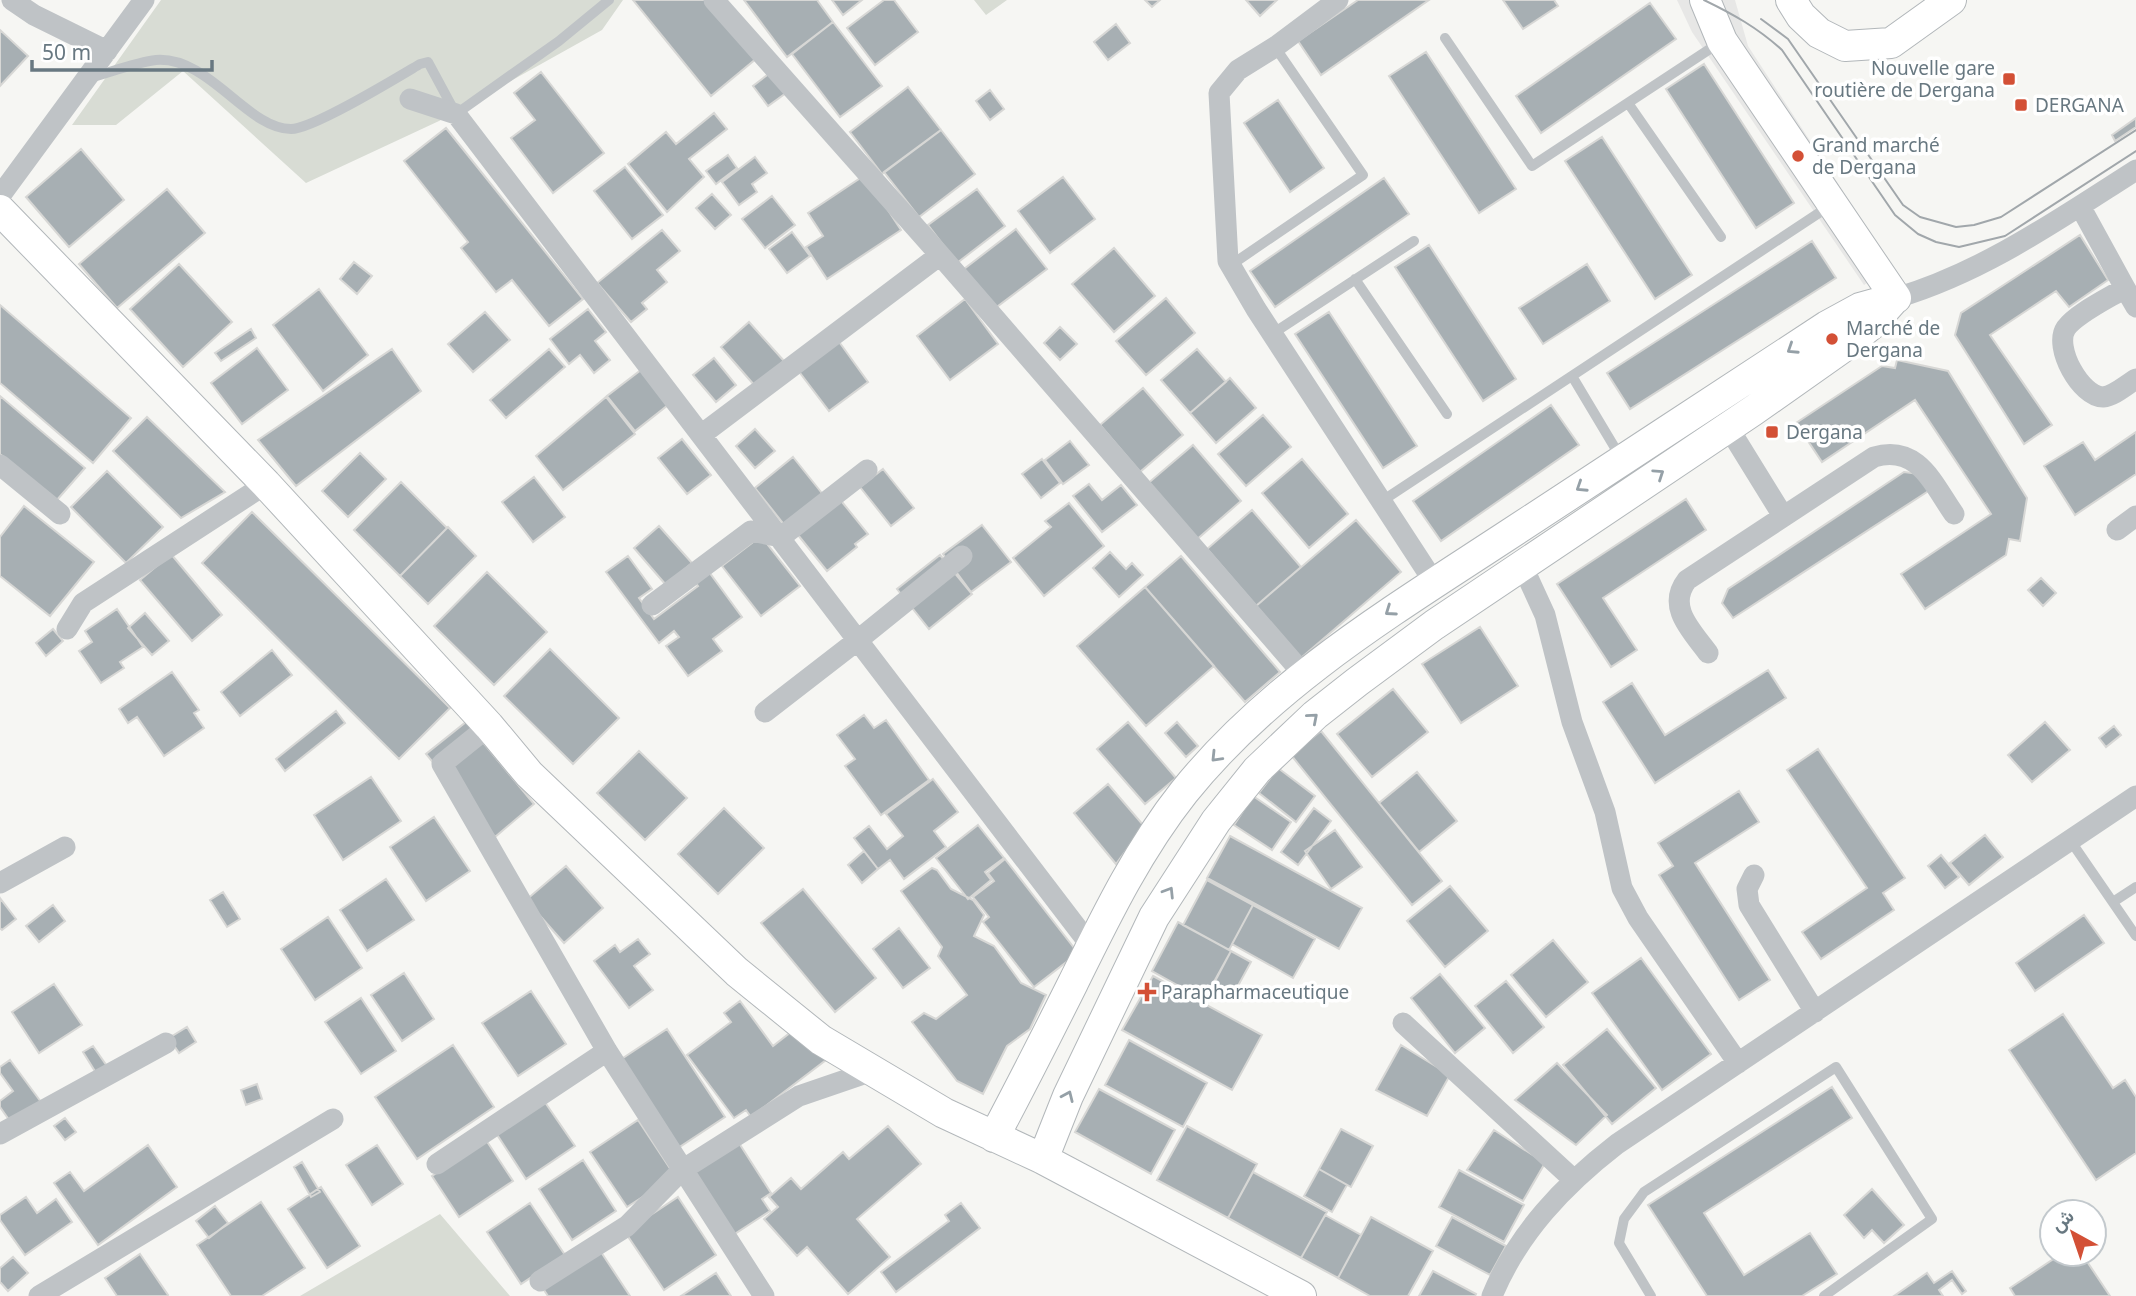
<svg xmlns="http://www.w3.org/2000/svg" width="2136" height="1296" viewBox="0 0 2136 1296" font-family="'Noto Sans',Vazirmatn,sans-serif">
<rect width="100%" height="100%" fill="#f6f6f3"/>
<path fill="#e7e7e6" d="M1677 0H1735L1748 46 1892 266 1864 285 1692 32Z"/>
<path fill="#d8dcd4" d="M161 0H623L602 30 439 121 306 183 183 71 116 125H72Z
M974 0H1007L986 15Z
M440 1214 510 1296H300Z"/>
<path fill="#a7afb3" stroke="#d7d7d5" stroke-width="2" d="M633 0H710L757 58 711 96Z
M744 0H817L833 22 787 57Z
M832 0H862L843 15Z
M884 0H894L918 32 875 65 847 28Z
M1145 0H1160L1152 7Z
M1246 0H1277L1260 16Z
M1358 0H1429L1321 75 1298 41Z
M1503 0H1554L1558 6 1523 29Z
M1650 3 1676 39 1541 133 1516 96Z
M833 22 882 86 840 117 792 54Z
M1116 24 1130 43 1108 60 1094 42Z
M0 30 28 56 0 86Z
M1426 52 1516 189 1479 213 1389 76Z
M1704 64 1794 203 1756 228 1666 89Z
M541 72 604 153 553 193 511 138 535 120 514 93Z
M771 72 786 93 768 106 753 86Z
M908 87 941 130 882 174 850 132Z
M990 90 1004 109 990 120 976 101Z
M1278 100 1324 168 1290 192 1244 123Z
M714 113 727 129 689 159 704 177 667 212 628 164 666 132 676 144Z
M2136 118V127L2115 141 2112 135Z
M446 128 583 299 549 326 512 280 496 292 461 248 468 242 404 161Z
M941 130 975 174 919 217 884 172Z
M1602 137 1692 275 1655 299 1565 161Z
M81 149 124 200 69 247 26 197Z
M728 155 737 168 716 184 706 171Z
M755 157 767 173 752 184 757 192 739 205 722 182Z
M625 167 663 215 632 239 594 191Z
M865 175 901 230 827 279 806 247 823 236 808 213Z
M1063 177 1095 219 1050 253 1018 211Z
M1384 178 1409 214 1275 307 1250 271Z
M167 189 205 233 117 308 79 264Z
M977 189 1005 226 957 263 928 225Z
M712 194 731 215 715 229 696 208Z
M772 196 795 225 765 248 742 219Z
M1016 229 1047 269 994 309 964 269Z
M662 230 680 251 657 270 667 282 642 303 647 309 631 322 597 283Z
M792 232 810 256 787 273 769 249Z
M2080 235 2108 280 2069 307 2056 291 1990 335 2052 425 2024 444 1955 335 1961 313Z
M1812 241 1836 278 1630 409 1607 373Z
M1429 245 1516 379 1483 401 1395 267Z
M1114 248 1155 296 1114 332 1072 284Z
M354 262 372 276 357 294 340 279Z
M179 264 232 322 183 367 130 309Z
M1587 264 1610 301 1543 344 1519 308Z
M319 289 368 355 323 391 273 325Z
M1166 298 1195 333 1146 375 1116 341Z
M965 299 998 344 950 380 917 336Z
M0 305 131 418 93 463 0 383Z
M588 309 606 332 595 341 610 360 594 373 580 355 569 364 550 339Z
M485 312 510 340 473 372 448 344Z
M1329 312 1417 446 1383 468 1295 334Z
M749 322 784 361 755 386 721 347Z
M1060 327 1077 344 1060 360 1044 343Z
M251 329 256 338 221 361 215 353Z
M837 339 868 382 829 411 797 369Z
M257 348 288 390 242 424 211 383Z
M392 349 421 391 296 486 258 440Z
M549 349 565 367 506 418 490 400Z
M1197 349 1226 382 1190 413 1161 380Z
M714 358 736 385 716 402 693 375Z
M1897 360 1948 371 2027 498 2020 541 2009 539 2006 555 1925 609 1901 574 1991 514 1915 400 1822 462 1796 423 1882 366 1895 368Z
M641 370 668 405 635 431 607 396Z
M1230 378 1256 408 1216 443 1190 413Z
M1143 388 1183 435 1140 472 1100 425Z
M0 396 85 468 56 501 0 454Z
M606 397 635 434 563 490 536 456Z
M1551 405 1579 445 1441 541 1413 501Z
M1263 415 1291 447 1246 486 1218 454Z
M147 417 225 492 181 518 113 451Z
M755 429 775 451 755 468 736 446Z
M2136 432V474L2075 515 2044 466 2083 442 2095 460Z
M682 439 711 475 687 494 658 458Z
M1070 441 1089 465 1063 484 1045 460Z
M1193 445 1241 501 1195 541 1146 485Z
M360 453 386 479 348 517 322 491Z
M793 457 825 497 786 527 755 488Z
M1042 459 1060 483 1041 498 1022 474Z
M1302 459 1348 514 1309 548 1262 493Z
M883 469 914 508 891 526 860 487Z
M107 471 163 527 126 563 71 507Z
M1904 472 1919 474 1930 490 1733 618 1722 603 1728 589Z
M534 477 565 517 533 542 502 502Z
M401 482 447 528 400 576 354 530Z
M1089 484 1102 500 1121 485 1137 505 1102 532 1073 496Z
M838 497 868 534 855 544 857 547 827 571 798 535Z
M1686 499 1706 530 1603 598 1637 650 1611 667 1557 584Z
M1069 503 1104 546 1044 596 1013 558 1051 527 1045 521Z
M24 506 94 562 50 616 0 576V537Z
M1252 510 1301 567 1256 606 1207 549Z
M252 512 450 708 399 759 202 563Z
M1356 520 1401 572 1301 658 1256 606Z
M982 525 1011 562 971 592 943 554Z
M659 526 692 563 666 585 634 548Z
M448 527 476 556 428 604 400 576Z
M761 536 800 586 761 616 722 566Z
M1110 552 1126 569 1132 563 1143 575 1119 597 1093 568Z
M171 554 222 615 192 641 140 580Z
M940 555 972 594 929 629 897 589Z
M628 556 652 589 639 598 654 619 698 586 695 582 709 572 742 617 713 639 722 651 688 676 666 646 679 637 674 631 659 643 606 572Z
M1181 556 1280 672 1245 702 1145 587Z
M487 572 547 632 494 685 434 626Z
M2041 578 2056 593 2043 606 2028 590Z
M1145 587 1214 666 1146 726 1077 646Z
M117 609 143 647 120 662 124 668 101 683 79 651 92 642 85 631Z
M145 613 169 641 152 655 128 628Z
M1480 627 1518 686 1461 723 1422 664Z
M53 629 63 641 46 656 36 643Z
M550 649 619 718 573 764 504 696Z
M272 650 292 675 240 716 221 692Z
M1768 670 1786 698 1655 783 1603 702 1632 683 1665 735Z
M172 672 199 710 194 713 204 728 164 756 137 717 128 723 119 709Z
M1393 689 1428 732 1372 777 1337 734Z
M336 711 345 723 285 771 276 759Z
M864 715 874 728 886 720 929 780 881 815 845 766 855 759 837 735Z
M466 722 534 804 495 837 426 754Z
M1128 722 1176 778 1145 804 1097 749Z
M1177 722 1198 746 1186 757 1165 733Z
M2045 722 2070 750 2032 782 2008 755Z
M2114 726 2121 735 2106 747 2099 738Z
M1321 731 1442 881 1412 905 1291 755Z
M1818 749 1905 878 1883 893 1894 910 1821 959 1802 932 1867 888 1787 770Z
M639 751 687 798 645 840 597 793Z
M1278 768 1315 796 1296 822 1259 793Z
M1417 772 1457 821 1419 852 1379 803Z
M371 777 401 821 343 860 314 815Z
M933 779 958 812 934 831 946 847 904 879 890 860 878 869 854 838 869 826 887 849 903 836 886 814Z
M1108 784 1144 826 1116 864 1074 813Z
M1739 791 1759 822 1695 863 1770 980 1739 1000 1659 875 1673 866 1658 843Z
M1253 796 1291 822 1272 850 1234 825Z
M724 808 764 848 718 894 678 854Z
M1314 808 1331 821 1298 865 1281 852Z
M434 817 470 871 426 901 390 847Z
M978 825 1004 858 985 872 991 880 968 899 936 858Z
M1335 830 1362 867 1331 889 1305 851Z
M1985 835 2003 857 1969 885 1950 863Z
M1230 836 1362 908 1339 949 1207 878Z
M864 851 878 869 862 883 848 865Z
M1941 855 1959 877 1945 888 1928 866Z
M1005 859 1078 953 1034 987 983 922 989 917 973 897 994 881 988 873Z
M566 866 603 908 564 943 526 900Z
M932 868 937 870 951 889 973 900 984 915 974 936 994 946 1021 983 1046 995 1030 1029 1007 1046 983 1094 957 1081 912 1022 924 1013 936 1019 967 995 938 956 942 947 901 891Z
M386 879 414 920 367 951 340 910Z
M1207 880 1253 905 1229 950 1183 925Z
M1450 886 1488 931 1445 967 1407 921Z
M803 889 876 978 835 1012 761 923Z
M223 892 240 919 227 927 210 900Z
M0 898 16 919 2 930 0 928Z
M53 905 65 921 39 942 26 926Z
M1253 905 1315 939 1293 978 1232 944Z
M2084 915 2104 943 2035 991 2016 963Z
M328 917 362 968 315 1000 281 949Z
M1178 922 1231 951 1204 1000 1152 971Z
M899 928 930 968 903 988 873 949Z
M638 939 650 954 634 966 653 990 629 1008 594 961 615 945 620 952Z
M1553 940 1588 982 1546 1017 1511 975Z
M1231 951 1251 962 1233 995 1213 985Z
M1641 958 1711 1054 1662 1090 1592 993Z
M404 973 434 1019 402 1041 371 995Z
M1440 974 1485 1028 1455 1053 1411 998Z
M1153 976 1262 1035 1232 1090 1122 1030Z
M1506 981 1544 1027 1513 1053 1475 1006Z
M54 984 82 1025 39 1053 12 1012Z
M531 991 566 1044 518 1076 482 1023Z
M361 998 396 1051 361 1074 325 1022Z
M740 1001 773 1046 800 1025 826 1060 751 1117 746 1110 734 1118 687 1055 731 1022 724 1013Z
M2063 1014 2113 1088 2125 1080 2136 1097V1153L2096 1180 2009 1050Z
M187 1027 196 1042 179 1053 169 1038Z
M667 1029 725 1117 678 1148 620 1060Z
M1607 1029 1656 1088 1612 1124 1563 1065Z
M1129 1040 1207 1083 1183 1127 1105 1085Z
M453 1045 494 1107 417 1159 375 1097Z
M1401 1045 1450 1075 1427 1116 1376 1090Z
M93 1046 109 1069 98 1076 83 1052Z
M10 1060 41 1102 12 1124 0 1107V1101L13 1091 0 1073V1067Z
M1557 1063 1607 1115 1576 1145 1515 1100Z
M257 1084 262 1099 246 1105 241 1090Z
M1832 1087 1852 1118 1704 1213 1744 1275 1810 1233 1837 1274 1802 1296H1707L1648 1205Z
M1099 1089 1175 1130 1151 1174 1075 1132Z
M542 1098 575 1146 526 1179 494 1130Z
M65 1118 76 1132 65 1140 54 1126Z
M638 1120 675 1176 627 1207 590 1152Z
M888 1126 921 1164 857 1219 890 1257 848 1294 807 1247 797 1256 764 1219 778 1207 769 1197 791 1178 801 1189 843 1152 849 1159Z
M1187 1126 1257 1164 1228 1218 1157 1180Z
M1341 1129 1373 1146 1351 1187 1319 1169Z
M1494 1130 1545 1163 1523 1201 1467 1170Z
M486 1140 513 1181 459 1217 432 1176Z
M737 1140 771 1193 762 1199 770 1211 733 1235 691 1169Z
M148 1145 177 1187 98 1245 54 1183 70 1172 84 1191Z
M377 1145 403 1184 372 1205 346 1165Z
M583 1160 616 1211 572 1240 539 1189Z
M302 1162 320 1192 311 1197 294 1167Z
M1319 1169 1347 1185 1332 1212 1304 1196Z
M1459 1170 1524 1205 1504 1242 1439 1207Z
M1253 1172 1327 1212 1301 1258 1228 1218Z
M321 1187 360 1246 327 1268 288 1209Z
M1872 1189 1904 1225 1884 1243 1872 1230 1864 1238 1844 1215Z
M26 1197 37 1213 56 1199 72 1222 25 1255 0 1220V1215Z
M678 1197 716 1255 664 1290 625 1232Z
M261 1202 305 1268 262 1296H231L197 1245Z
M530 1203 565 1255 521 1284 487 1232Z
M961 1203 980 1228 896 1292 881 1272 949 1221 945 1215Z
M215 1206 228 1223 209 1238 196 1221Z
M1325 1215 1361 1235 1338 1278 1301 1258Z
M1371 1217 1433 1251 1408 1296H1370L1338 1278Z
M1452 1217 1506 1246 1490 1275 1436 1246Z
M599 1249 630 1296H548L542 1287Z
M140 1254 168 1295 167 1296H117L105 1278Z
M2061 1254H2082L2110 1296H2015L2010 1288Z
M13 1257 28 1273 8 1291 0 1282V1268Z
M1433 1271 1476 1294 1475 1296H1419Z
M1952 1271 1966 1291 1962 1294 1952 1280 1939 1290 1943 1296H1894L1927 1273 1934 1283Z
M716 1273 731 1296H681Z"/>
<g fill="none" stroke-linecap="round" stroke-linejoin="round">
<defs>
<path id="secondary" d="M1705 0 1722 41 1896 298
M1791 0 1801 16 1819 33 1845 46 1891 43 1951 0
M0 210 266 484 489 726 529 774 737 972 821 1040 944 1113 1043 1159 1301 1296
M994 1137C1021 1086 1047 1035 1073 983 1106 916 1138 850 1184 792 1270 685 1389 613 1502 539 1610 468 1719 397 1827 326L1860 308 1896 298
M1043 1159 1068 1096 1154 917 1216 821 1257 770 1315 715 1357 682 1434 625 1754 410 1842 348 1871 325 1895 298"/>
</defs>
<use href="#secondary" stroke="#b2b7ba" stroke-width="32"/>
<path stroke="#bfc3c6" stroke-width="10" d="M1445 38 1532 166 1722 41
M89 78C108 73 137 62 156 60 209 56 247 129 291 129 313 129 398 77 420 64L428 62 456 114 559 41 609 0
M1628 103 1721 237
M1231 265 1363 175 1275 47
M1355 279 1447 414
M1272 334 1414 241
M1572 376 1621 458
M1382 501 1831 205
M2070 840 2136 936
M2113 902 2136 887
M1651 1296 1619 1243 1624 1219 1644 1192 1836 1067 1932 1219 1824 1296"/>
<path stroke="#bfc3c6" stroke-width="21" d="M12 0 34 15 107 51
M714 0 940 255 1305 676
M1338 0 1275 47 1238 70 1219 93 1228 261 1256 309 1434 582
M410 99 456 114 1091 946
M0 196 144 0
M2080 206 2125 288
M1896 298C1984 272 2059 219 2136 170
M2136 307 2125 288C2109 298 2077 313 2066 328 2053 347 2081 397 2103 397 2114 396 2126 385 2136 379
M1728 427 1783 516
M701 435 940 255
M0 465 60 514
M2117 530 2136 516
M1522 565 1545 615 1572 722 1605 812 1622 888 1638 918 1738 1063
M652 605 751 531 781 537 867 470
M67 629 83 603 266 484
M1708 653C1692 631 1666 607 1687 580L1874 457C1918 444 1933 484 1954 514
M765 712 858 640 962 556
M489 726 442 764 607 1051 764 1296
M1754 875 1747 889 1749 905 1815 1012
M0 883 65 847
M1403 1023 1574 1180
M0 1134 166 1043
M437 1164 607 1051
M540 1281 627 1226 682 1170 799 1096 872 1071
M39 1296 333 1119
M1492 1296C1518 1233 1564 1185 1617 1144L2136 796"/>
<use href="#secondary" stroke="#fff" stroke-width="30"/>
<path stroke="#a1a7ab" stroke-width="2" d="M1704 0C1733 14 1758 28 1782 50L1895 215 1918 234 1936 242 1959 247 2005 236 2136 151
M1761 19 1788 39 1903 205 1920 217 1956 227 1974 225 2001 217 2136 130"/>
</g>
<defs><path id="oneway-chevron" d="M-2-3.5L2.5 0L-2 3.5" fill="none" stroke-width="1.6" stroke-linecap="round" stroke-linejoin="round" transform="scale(1.75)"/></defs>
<g stroke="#95a0a7">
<use href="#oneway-chevron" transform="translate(1792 349) rotate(147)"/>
<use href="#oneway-chevron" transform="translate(1659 474) rotate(-34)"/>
<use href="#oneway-chevron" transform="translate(1581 487) rotate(147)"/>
<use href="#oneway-chevron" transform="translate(1390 611) rotate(145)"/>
<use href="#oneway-chevron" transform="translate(1313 718) rotate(-41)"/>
<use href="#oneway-chevron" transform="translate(1216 757) rotate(134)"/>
<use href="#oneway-chevron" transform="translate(1169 892) rotate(-58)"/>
<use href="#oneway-chevron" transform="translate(1068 1096) rotate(-66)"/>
</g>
<g fill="#d35036" stroke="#fff" stroke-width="2.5">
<rect x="2002" y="72" width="14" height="14" rx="3.5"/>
<rect x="2014" y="98" width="14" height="14" rx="3.5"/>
<circle cx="1798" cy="156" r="7"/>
<circle cx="1832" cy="339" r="7"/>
<rect x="1765" y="425" width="14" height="14" rx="3.5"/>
<path d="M1143.5 981.5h7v7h7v7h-7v7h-7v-7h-7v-7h7z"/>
</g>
<g text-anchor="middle" stroke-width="7" stroke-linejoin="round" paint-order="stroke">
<g font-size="19" fill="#687881" stroke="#fff" text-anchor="start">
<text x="1995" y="75" text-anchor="end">Nouvelle gare<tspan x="1995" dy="22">routière de Dergana</tspan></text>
<text x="2035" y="112">DERGANA</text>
<text x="1812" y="152">Grand marché<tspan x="1812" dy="22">de Dergana</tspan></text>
<text x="1846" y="335">Marché de<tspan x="1846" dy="22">Dergana</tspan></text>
<text x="1786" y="439">Dergana</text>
<text x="1161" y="999">Parapharmaceutique</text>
</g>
</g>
<g transform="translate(2073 1233) rotate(320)"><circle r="33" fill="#ffffff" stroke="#c3c9cd" stroke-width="2"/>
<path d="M0-5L12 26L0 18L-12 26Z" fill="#d35036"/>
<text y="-10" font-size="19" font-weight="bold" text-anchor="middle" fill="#687881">ش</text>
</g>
<path d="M32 60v10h180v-10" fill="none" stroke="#687881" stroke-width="3.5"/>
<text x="42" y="60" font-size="21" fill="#687881" stroke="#ffffff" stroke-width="5" paint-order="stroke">50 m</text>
</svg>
